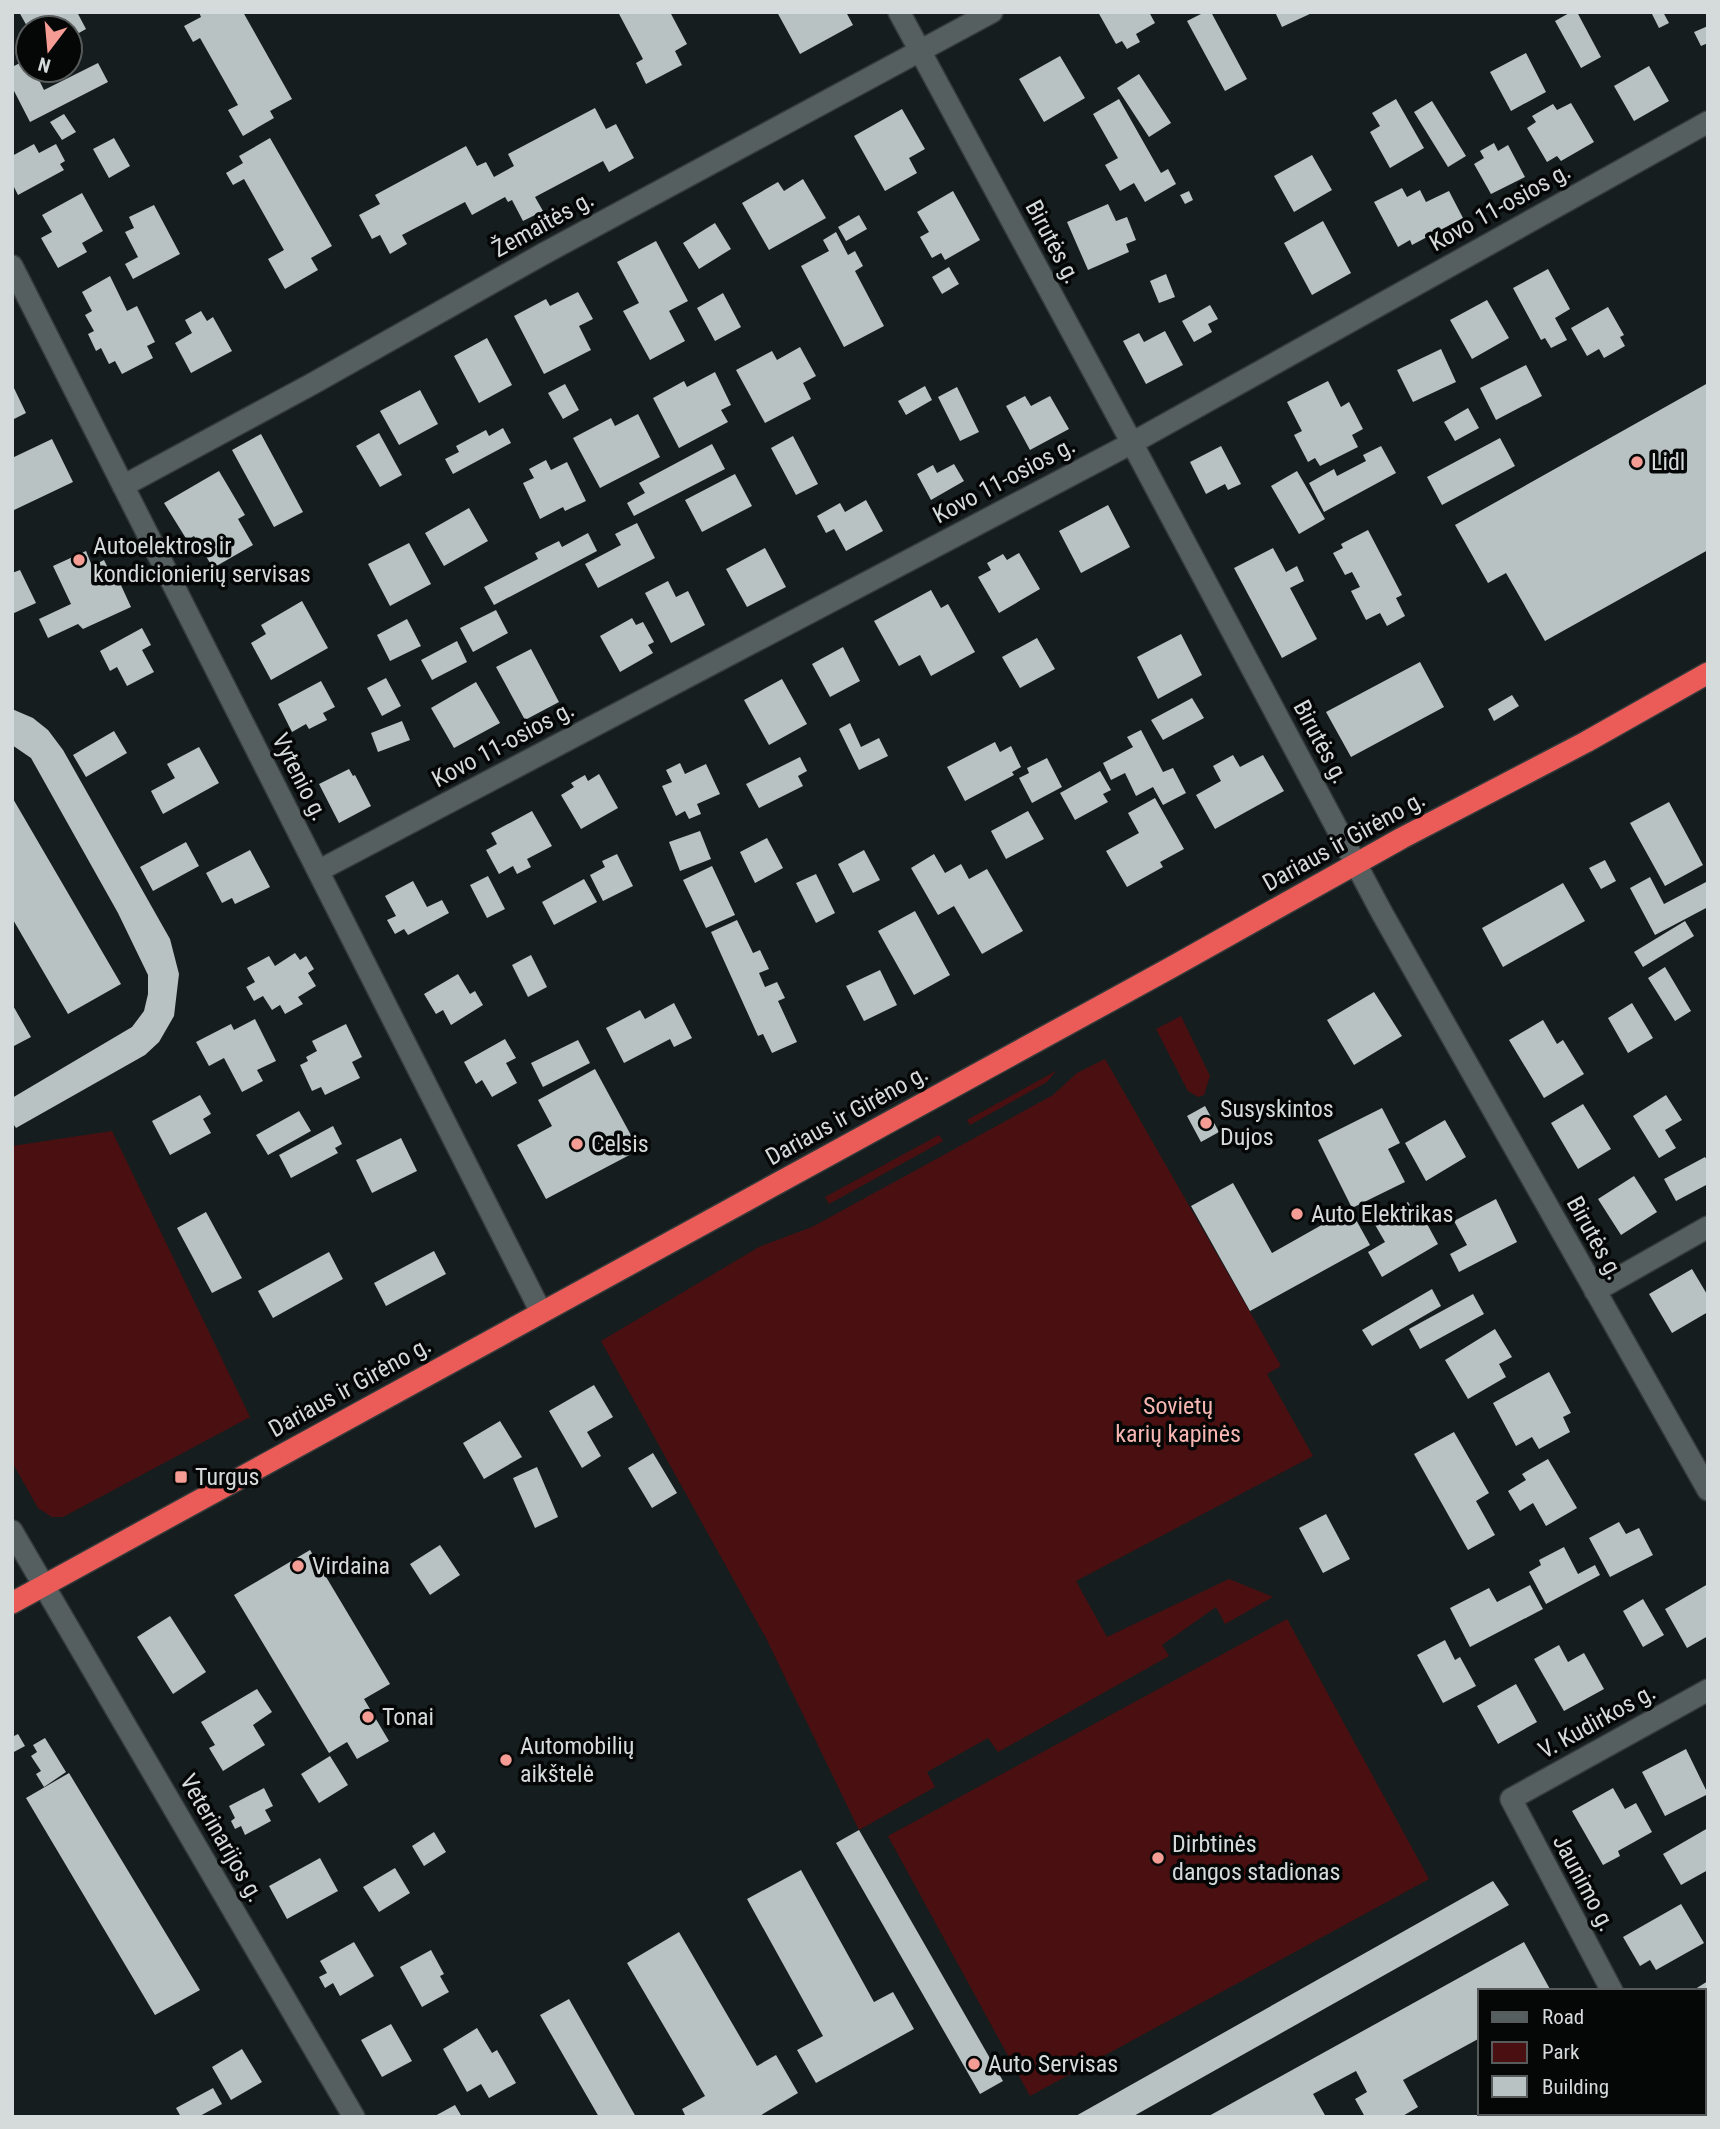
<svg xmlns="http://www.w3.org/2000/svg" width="1720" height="2129" viewBox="0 0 1720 2129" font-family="'Roboto Condensed',sans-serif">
<rect width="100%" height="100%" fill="#161d1e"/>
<path fill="#4a1011" d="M1181 1016 1210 1076 1204 1095 1198 1097 1188 1091 1156 1029Z
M1105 1059 1281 1366 1267 1374 1313 1456 1076 1581 1107 1637 1229 1579 1273 1597 1225 1624 1216 1607 1162 1645 1169 1656 998 1752 988 1738 927 1772 935 1787 859 1830 766 1638 601 1341 759 1247 812 1227 1053 1095 1077 1073Z
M1056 1071 1047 1082 970 1125 967 1120Z
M112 1131 250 1417 63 1517H52L38 1508 12 1462V1146Z
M939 1135 943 1141 829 1204 825 1197Z
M1287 1619 1429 1879 1030 2096 888 1836Z"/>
<path fill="#b8c2c3" d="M19 12H77L86 29 70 38V28H28Z
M199 12H243L292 99 270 111 274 118 243 136 228 110 238 105 200 38 193 42 184 26 201 17Z
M618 12H670L687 44 675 51 682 65 646 84 636 63 643 59Z
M777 12H846L853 25 800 54Z
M1098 12H1149L1155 23 1136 34 1140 42 1127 49 1122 41 1116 44Z
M1205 12H1211L1247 79 1225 91 1187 21Z
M1275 12H1314L1282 27Z
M1571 12H1577L1601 57 1581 68 1555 21Z
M1651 12H1663L1669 23 1659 28Z
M1708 26V43L1701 46 1694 32Z
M1526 53 1546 92 1511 111 1490 72Z
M1060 56 1085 98 1044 122 1019 79Z
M28 59V70H34L44 90 98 63 108 82 30 122 12 87V67Z
M1649 66 1669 101 1634 121 1614 86Z
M1139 74 1171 123 1149 137 1117 88Z
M1119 99 1161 173 1168 169 1176 184 1145 202 1134 183 1120 191 1105 165 1118 158 1093 114Z
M1396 99 1424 148 1390 168 1370 132 1380 126 1372 113Z
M1432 101 1466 156 1448 167 1414 112Z
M1571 103 1594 142 1561 161 1557 156 1547 162 1527 128 1536 122 1532 116 1553 104 1557 110Z
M595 108 606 129 616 124 634 158 609 172 603 161 535 197 543 211 523 221 512 200 508 202 505 197 472 215 465 202 402 235 407 244 390 254 380 235 372 239 359 215 380 204 375 195 466 146 477 166 486 162 494 177 514 166 508 154Z
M902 109 925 149 909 158 917 173 885 191 854 136Z
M64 114 76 132 62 140 50 122Z
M114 138 130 166 109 178 93 149Z
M270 138 332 246 311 258 318 270 285 289 268 259 284 250 244 179 233 185 226 173 243 163 239 156Z
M1494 143 1498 151 1508 145 1525 177 1491 194 1474 164 1484 158 1480 151Z
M34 144 39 153 56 144 65 161 60 164 64 170 18 195 12 183V156Z
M1312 155 1332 190 1294 212 1274 176Z
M803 179 826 218 769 250 742 203 778 182 784 191Z
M1402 188 1407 197 1420 190 1426 202 1449 191 1463 218 1412 245 1410 240 1398 247 1374 202Z
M953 191 980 240 945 260 941 253 932 258 920 237 929 232 917 212Z
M1189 191 1193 200 1185 204 1180 195Z
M82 193 103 231 82 243 87 252 58 268 41 238 52 232 42 215Z
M1108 204 1116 221 1127 217 1136 240 1126 244 1129 252 1088 270 1067 222Z
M154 205 180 254 133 279 125 264 138 257 125 232 134 228 129 217Z
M859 215 867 229 846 241 838 227Z
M1323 221 1351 273 1312 295 1284 243Z
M715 223 731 249 699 269 683 243Z
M836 232 848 255 855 251 863 266 855 271 884 326 844 347 801 266 829 251 823 240Z
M656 241 688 301 669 311 685 341 650 360 623 311 639 303 617 262Z
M949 267 959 284 942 294 932 277Z
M1548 269 1570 309 1555 318 1567 340 1551 348 1545 338 1541 340 1513 288Z
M1166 274 1175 297 1159 303 1150 281Z
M110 276 127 311 137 306 155 342 147 346 153 358 122 374 115 361 109 364 101 348 96 351 88 334 94 331 85 315 92 311 82 292Z
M578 292 593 319 579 326 591 350 544 374 514 316 546 299 550 306Z
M723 293 741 327 715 341 697 308Z
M1487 300 1509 338 1472 359 1450 320Z
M1210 305 1218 319 1208 324 1212 332 1194 342 1182 321Z
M1608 307 1624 335 1620 337 1625 346 1604 358 1599 349 1587 356 1571 328Z
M201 311 207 321 213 317 232 351 191 373 175 343 192 333 185 320Z
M1165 331 1183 365 1146 384 1123 341 1139 333 1144 342Z
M487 338 512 385 479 403 454 356Z
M800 347 816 376 803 383 811 399 765 423 736 370 772 351 777 360Z
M1441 349 1456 382 1413 402 1397 370Z
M1526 365 1542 396 1496 420 1480 388Z
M715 372 731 405 721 410 728 422 679 448 653 398 684 381 687 387Z
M1328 381 1341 407 1349 402 1363 429 1352 435 1358 447 1320 466 1315 458 1308 462 1294 435 1302 431 1287 402Z
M1708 383V550L1545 641 1506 573 1488 583 1455 525Z
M12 384 26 413 12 420Z
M565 384 579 410 563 419 548 393Z
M925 386 932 400 906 415 898 401Z
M957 387 979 432 960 441 938 397Z
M420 390 438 424 399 445 380 411Z
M1025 396 1031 406 1050 396 1069 429 1030 450 1006 406Z
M1468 408 1479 428 1455 441 1444 422Z
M638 414 660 457 600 488 573 438 611 418 615 426Z
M503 428 511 443 453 474 445 459 459 452 456 446 486 430 489 436Z
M379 433 402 475 380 487 356 446Z
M261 434 303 512 274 527 232 450Z
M793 436 818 484 796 495 771 448Z
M1500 438 1515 466 1442 505 1427 477Z
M52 439 73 482 12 511V458Z
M712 444 725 469 634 516 627 503 645 493 639 483Z
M1221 446 1241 484 1228 490 1225 484 1206 494 1190 462Z
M1381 446 1396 473 1324 512 1309 483 1334 469 1337 476 1366 461 1363 455Z
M546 460 551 470 567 462 586 501 565 511 563 507 540 519 523 483 534 478 529 469Z
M954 464 964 481 931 500 917 474 933 465 937 473Z
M219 471 245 515 238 519 253 545 213 568 194 536 187 540 164 503Z
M1297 471 1325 519 1299 534 1271 486Z
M735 474 752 506 702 532 685 500Z
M866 500 883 531 846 551 834 529 826 533 817 516 840 503 845 512Z
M1108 505 1130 547 1081 573 1059 531Z
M469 508 488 541 444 566 425 533Z
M637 523 655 558 598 588 585 564 621 545 615 534Z
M1368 530 1402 595 1396 598 1405 616 1387 626 1380 613 1366 620 1351 591 1360 587 1352 572 1345 575 1333 553 1343 548 1341 544Z
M588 533 597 551 494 605 484 587 538 559 535 553 559 541 562 547Z
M409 543 431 584 390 606 368 564Z
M765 548 786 587 747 607 726 569Z
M1273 548 1286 572 1297 566 1304 581 1290 588 1317 639 1282 658 1234 568Z
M86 551 92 566 104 560 116 585 120 583 131 607 83 629 78 624 48 638 39 619 71 604 53 566Z
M1019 553 1040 589 999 613 978 577 991 570 987 563 1003 554 1007 560Z
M20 570 36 603 12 614V573Z
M668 581 676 597 688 591 705 625 671 643 645 593Z
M931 590 941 608 948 604 975 652 931 676 920 655 899 666 874 621Z
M302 601 328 648 271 680 251 643 266 634 261 625Z
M496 610 508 633 473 652 460 628Z
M632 618 636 625 643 622 654 642 648 645 653 653 620 672 600 636Z
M407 619 421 646 390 661 377 635Z
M142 628 151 645 142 650 154 672 127 686 117 667 110 671 100 651Z
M1181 634 1202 675 1158 699 1137 657Z
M1037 638 1055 669 1020 688 1002 657Z
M457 641 467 662 432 680 421 660Z
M843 647 860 681 830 697 812 664Z
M531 649 559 702 525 720 496 667Z
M1420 662 1444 707 1351 757 1326 712Z
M386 678 401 706 382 716 367 688Z
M782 679 807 724 769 745 744 700Z
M321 681 335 707 323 713 327 720 309 729 306 724 292 732 278 704Z
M476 682 500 723 454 748 431 708Z
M1512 695 1519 706 1494 721 1488 709Z
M1192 698 1204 718 1163 740 1151 720Z
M12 709 33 718 48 730 63 750 170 939 179 974 174 1016 159 1042 145 1055 16 1128 12 1122V1098L132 1027 144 1011 148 994V975L118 913 31 758 12 745Z
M402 721 410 740 378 752 371 733Z
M850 723 861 747 879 738 888 756 859 770 839 729Z
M1141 730 1163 772 1173 768 1186 793 1163 805 1153 787 1136 796 1125 773 1111 780 1103 763 1133 747 1127 737Z
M114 731 127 753 86 777 73 755Z
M995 742 1000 752 1011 746 1021 767 1012 772 1014 775 965 801 947 767Z
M199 747 219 783 163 814 151 791 175 778 167 764Z
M1233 755 1240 767 1263 755 1284 791 1215 829 1196 795 1221 781 1213 766Z
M800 757 807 771 798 776 803 786 759 808 746 784Z
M1047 758 1062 787 1032 803 1019 778 1029 773 1027 768Z
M680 763 685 774 706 764 720 794 697 804 701 814 689 819 685 811 676 816 662 786 672 782 666 770Z
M349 769 353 776 355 775 371 806 339 823 319 784Z
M1100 771 1111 790 1103 794 1108 802 1075 820 1060 793Z
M599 774 618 808 581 829 561 795 574 787 571 783 585 775 588 781Z
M12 797 121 984 68 1014 12 918Z
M1155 798 1184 849 1160 862 1163 867 1127 887 1106 851 1139 833 1128 813Z
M1669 802 1703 865 1665 886 1630 823Z
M532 811 552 846 527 859 531 867 517 874 513 866 499 874 486 850 497 844 491 833Z
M1028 811 1044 839 1006 859 991 831Z
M700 831 711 859 680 871 669 842Z
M767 838 783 868 755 883 740 852Z
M186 842 199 866 153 891 140 867Z
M250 850 270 887 235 904 232 898 222 903 206 873Z
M864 850 880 880 853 893 838 864Z
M617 854 633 886 603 901 590 875 605 867 602 861Z
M934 854 945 873 961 864 969 879 987 869 1023 931 982 954 954 906 938 915 911 868Z
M1605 860 1616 881 1601 889 1589 868Z
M712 866 735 915 706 928 683 880Z
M816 874 835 913 816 923 796 883Z
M488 876 505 909 487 918 470 885Z
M1650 877 1664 904 1708 881V907L1655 935 1630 888Z
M584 879 597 902 554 925 542 902Z
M413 881 427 907 442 900 449 913 408 935 404 929 395 934 387 920 396 916 385 896Z
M1563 883 1585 921 1503 967 1482 928Z
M915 911 950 975 914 995 878 931Z
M737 920 753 953 760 950 769 969 759 973 765 987 777 982 785 998 778 1001 797 1042 772 1053 763 1034 758 1036 711 932Z
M1685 921 1694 936 1643 967 1634 952Z
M295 953 300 960 306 956 314 969 308 973 316 986 298 997 303 1004 285 1014 280 1005 272 1010 263 996 254 1001 246 987 255 982 247 968 269 956 275 966Z
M531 955 547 987 528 997 512 965Z
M1665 967 1691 1011 1675 1021 1648 978Z
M880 970 897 1005 864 1021 846 986Z
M458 974 470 994 475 991 483 1005 451 1025 443 1010 436 1014 424 994Z
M1374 992 1402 1036 1354 1065 1327 1020Z
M674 1003 692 1038 674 1047 670 1039 624 1063 606 1028 640 1010 645 1019Z
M1632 1003 1653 1038 1628 1053 1608 1018Z
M12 1004 31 1037 12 1047Z
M255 1019 276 1061 257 1070 263 1081 242 1092 224 1058 209 1066 196 1042 231 1024 234 1030Z
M1543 1020 1557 1044 1563 1040 1584 1074 1544 1098 1509 1040Z
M346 1024 362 1057 352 1062 360 1078 325 1095 321 1087 312 1091 300 1065 308 1061 306 1057 317 1051 312 1041Z
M505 1039 516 1058 506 1063 517 1083 492 1097 482 1080 476 1084 464 1062Z
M578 1040 590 1063 543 1087 531 1063Z
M595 1069 639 1150 546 1199 517 1145 552 1126 538 1100Z
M200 1095 211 1114 203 1119 211 1133 170 1155 152 1121Z
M1666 1095 1682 1120 1665 1130 1676 1148 1659 1158 1633 1116Z
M1583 1104 1611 1149 1578 1169 1551 1123Z
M1205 1106 1219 1132 1201 1142 1187 1116Z
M1382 1108 1400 1143 1388 1149 1405 1182 1352 1208 1318 1140Z
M299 1111 311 1131 268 1155 256 1135Z
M1445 1120 1466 1157 1426 1181 1405 1143Z
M333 1126 342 1144 335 1148 338 1153 291 1178 279 1155Z
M401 1138 417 1171 372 1193 356 1160Z
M1705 1157 1708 1162V1184L1676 1201 1664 1179Z
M1634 1176 1657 1212 1621 1235 1598 1199Z
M1233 1183 1272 1253 1350 1209 1370 1245 1250 1311 1191 1206Z
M1496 1199 1517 1242 1459 1272 1450 1254 1467 1245 1454 1221Z
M1408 1202 1421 1225 1426 1222 1438 1244 1382 1277 1368 1252 1385 1242 1374 1223Z
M206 1212 242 1278 212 1293 177 1228Z
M434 1251 446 1274 386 1306 374 1283Z
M329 1252 343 1279 273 1318 258 1291Z
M1692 1269 1708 1296V1312L1672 1333 1649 1294Z
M1432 1289 1441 1306 1372 1346 1362 1330Z
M1473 1294 1484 1314 1420 1349 1409 1329Z
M1495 1329 1512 1357 1499 1364 1506 1377 1468 1399 1445 1360Z
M1549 1372 1571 1413 1563 1417 1570 1432 1539 1449 1532 1437 1516 1446 1493 1403Z
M594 1385 613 1417 587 1432 601 1456 582 1468 549 1411Z
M500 1421 522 1457 484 1479 463 1443Z
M1454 1432 1489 1493 1476 1501 1495 1535 1468 1550 1414 1454Z
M653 1453 677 1493 652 1508 628 1468Z
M1548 1459 1577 1508 1546 1526 1533 1503 1520 1511 1508 1491 1526 1480 1522 1474Z
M537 1467 558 1517 535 1528 513 1478Z
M1326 1514 1350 1559 1323 1573 1299 1528Z
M1619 1522 1626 1534 1639 1528 1653 1555 1610 1577 1589 1538Z
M440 1545 460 1575 430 1595 410 1564Z
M1564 1547 1578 1574 1595 1565 1600 1575 1546 1604 1529 1572 1541 1565 1539 1560Z
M310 1550 390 1684 364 1699 389 1741 357 1759 347 1742 329 1753 234 1595Z
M1708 1584V1636L1687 1648 1665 1609Z
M1530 1585 1543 1609 1470 1647 1450 1608 1489 1588 1497 1602Z
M1643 1599 1664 1635 1643 1647 1623 1611Z
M170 1616 206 1672 173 1694 137 1637Z
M1445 1640 1455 1660 1460 1657 1476 1686 1443 1703 1417 1655Z
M1559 1645 1568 1662 1584 1653 1604 1689 1564 1711 1534 1659Z
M1516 1684 1537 1722 1498 1744 1477 1706Z
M257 1689 272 1712 253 1725 265 1745 223 1771 209 1748 215 1745 201 1722Z
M18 1734 25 1746 12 1753V1737Z
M45 1738 66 1772 44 1787 36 1774 41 1771 31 1756 37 1752 33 1745Z
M1686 1749 1708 1794 1665 1816 1642 1772Z
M330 1756 348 1785 319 1803 301 1774Z
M69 1773 200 1990 155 2015 26 1798Z
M264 1788 273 1806 265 1810 271 1821 245 1835 241 1826 235 1829 231 1821 235 1818 229 1806Z
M1613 1788 1625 1809 1636 1803 1652 1832 1618 1851 1620 1856 1603 1865 1572 1811Z
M1708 1828V1870L1681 1885 1663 1854Z
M859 1830 1003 2081 980 2094 836 1843Z
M434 1832 446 1852 424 1866 412 1846Z
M320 1858 338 1891 287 1919 269 1886Z
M395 1868 410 1893 379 1912 363 1887Z
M801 1870 874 2002 893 1992 914 2029 816 2083 797 2050 823 2036 747 1899Z
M1493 1881 1509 1905 1132 2117H1074Z
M1681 1904 1704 1943 1656 1970 1650 1960 1640 1966 1623 1937Z
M679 1932 757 2066 776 2055 798 2093 758 2117H686L682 2109 705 2096 627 1963Z
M354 1942 374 1976 340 1996 333 1983 325 1988 319 1977 327 1973 320 1961Z
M1524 1942 1551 1991H1480V2038L1403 2080 1418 2107 1401 2117H1365L1355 2099 1367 2092 1356 2071 1313 2094 1326 2117H1207Z
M431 1950 444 1974 440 1976 449 1992 422 2007 400 1967Z
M1708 1981V2035L1704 2037V1991H1692Z
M569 1999 636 2117H599L540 2015Z
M391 2024 412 2061 382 2077 361 2040Z
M477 2028 492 2053 497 2050 516 2083 489 2098 481 2084 467 2092 443 2049Z
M242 2049 262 2082 231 2100 212 2067Z
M213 2088 222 2104 198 2117H181L176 2108Z
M455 2105 462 2117H433Z
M1499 2113H1621L1623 2117H1493Z"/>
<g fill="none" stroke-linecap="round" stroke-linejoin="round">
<defs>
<path id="street" d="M899 12 1132 443 1382 913 1708 1490
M12 266 541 1312
M123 486 312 384 543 254 992 12
M318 871 1132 443 1708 122
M1595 1291 1708 1227
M12 1531 354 2117
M1612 1991 1511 1799 1708 1690
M1679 2113 1681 2117"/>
<path id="highway" d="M12 1603 1172 967 1402 838 1586 742 1708 673"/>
</defs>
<use href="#street" stroke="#353a3a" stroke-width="24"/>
<use href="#highway" stroke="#353a3a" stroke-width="24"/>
<use href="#street" stroke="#565f60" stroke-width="21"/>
<use href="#highway" stroke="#eb5c59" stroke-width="21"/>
</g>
<g fill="#f59c95" stroke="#050707" stroke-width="2.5">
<circle cx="1637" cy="462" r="7"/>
<circle cx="79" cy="560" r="7"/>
<circle cx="1206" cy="1123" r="7"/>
<circle cx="577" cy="1144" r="7"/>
<circle cx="1297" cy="1214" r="7"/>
<rect x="174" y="1470" width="14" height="14" rx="3.5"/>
<circle cx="298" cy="1566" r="7"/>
<circle cx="368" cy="1717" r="7"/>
<circle cx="506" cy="1760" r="7"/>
<circle cx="1158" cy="1858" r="7"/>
<circle cx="974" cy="2064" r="7"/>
</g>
<g text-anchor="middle" stroke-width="7" stroke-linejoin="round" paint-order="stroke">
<g font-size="24" fill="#d5dada" stroke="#050707">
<text transform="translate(1500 207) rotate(-29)" y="8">Kovo 11-osios g.</text>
<text transform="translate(543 224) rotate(-29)" y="8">Žemaitės g.</text>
<text transform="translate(1053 242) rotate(62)" y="8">Birutės g.</text>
<text transform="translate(1004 480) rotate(-28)" y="8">Kovo 11-osios g.</text>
<text transform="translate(1321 742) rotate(62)" y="8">Birutės g.</text>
<text transform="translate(503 744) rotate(-28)" y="8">Kovo 11-osios g.</text>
<text transform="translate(300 777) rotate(63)" y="8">Vytenio g.</text>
<text transform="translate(1344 841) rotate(-29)" y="8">Dariaus ir Girėno g.</text>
<text transform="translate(847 1115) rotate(-29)" y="8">Dariaus ir Girėno g.</text>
<text transform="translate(1595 1238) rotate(61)" y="8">Birutės g.</text>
<text transform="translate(350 1387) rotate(-29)" y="8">Dariaus ir Girėno g.</text>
<text transform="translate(1597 1721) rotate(-29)" y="8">V. Kudirkos g.</text>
<text transform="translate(222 1838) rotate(60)" y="8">Veterinarijos g.</text>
<text transform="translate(1584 1883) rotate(62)" y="8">Jaunimo g.</text>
</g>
<g font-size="24" fill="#d5dada" stroke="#050707" text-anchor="start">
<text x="1651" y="470">Lidl</text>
<text x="93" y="554">Autoelektros ir<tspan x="93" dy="28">kondicionierių servisas</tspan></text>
<text x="1220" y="1117">Susyskintos<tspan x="1220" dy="28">Dujos</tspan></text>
<text x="591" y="1152">Celsis</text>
<text x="1311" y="1222">Auto Elektrikas</text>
<text x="195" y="1485">Turgus</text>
<text x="312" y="1574">Virdaina</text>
<text x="382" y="1725">Tonai</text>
<text x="520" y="1754">Automobilių<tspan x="520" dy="28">aikštelė</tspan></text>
<text x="1172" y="1852">Dirbtinės<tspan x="1172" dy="28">dangos stadionas</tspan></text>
<text x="988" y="2072">Auto Servisas</text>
</g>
<g font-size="24" fill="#f7b6b1" stroke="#050707">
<text x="1178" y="1414">Sovietų<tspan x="1178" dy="28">karių kapinės</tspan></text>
</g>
</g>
<rect width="1720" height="2129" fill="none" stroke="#d5dada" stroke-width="28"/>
<rect x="1478" y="1989" width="228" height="126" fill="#050707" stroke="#585b5b" stroke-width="2"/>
<rect x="1492" y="2012" width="35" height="10" fill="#565f60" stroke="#585b5b" stroke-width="2"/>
<text x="1542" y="2024" font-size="21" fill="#d5dada">Road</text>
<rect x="1492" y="2042" width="35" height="21" fill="#4a1011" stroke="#585b5b" stroke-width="2"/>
<text x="1542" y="2059" font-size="21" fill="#d5dada">Park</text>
<rect x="1492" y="2076" width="35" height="21" fill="#b8c2c3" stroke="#585b5b" stroke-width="2"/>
<text x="1542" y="2094" font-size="21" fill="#d5dada">Building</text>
<g transform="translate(49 49) rotate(196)"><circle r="33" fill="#050707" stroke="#585b5b" stroke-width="2"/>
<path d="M0-5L12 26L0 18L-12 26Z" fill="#f59c95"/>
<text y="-10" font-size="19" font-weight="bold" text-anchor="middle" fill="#d5dada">N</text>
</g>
</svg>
